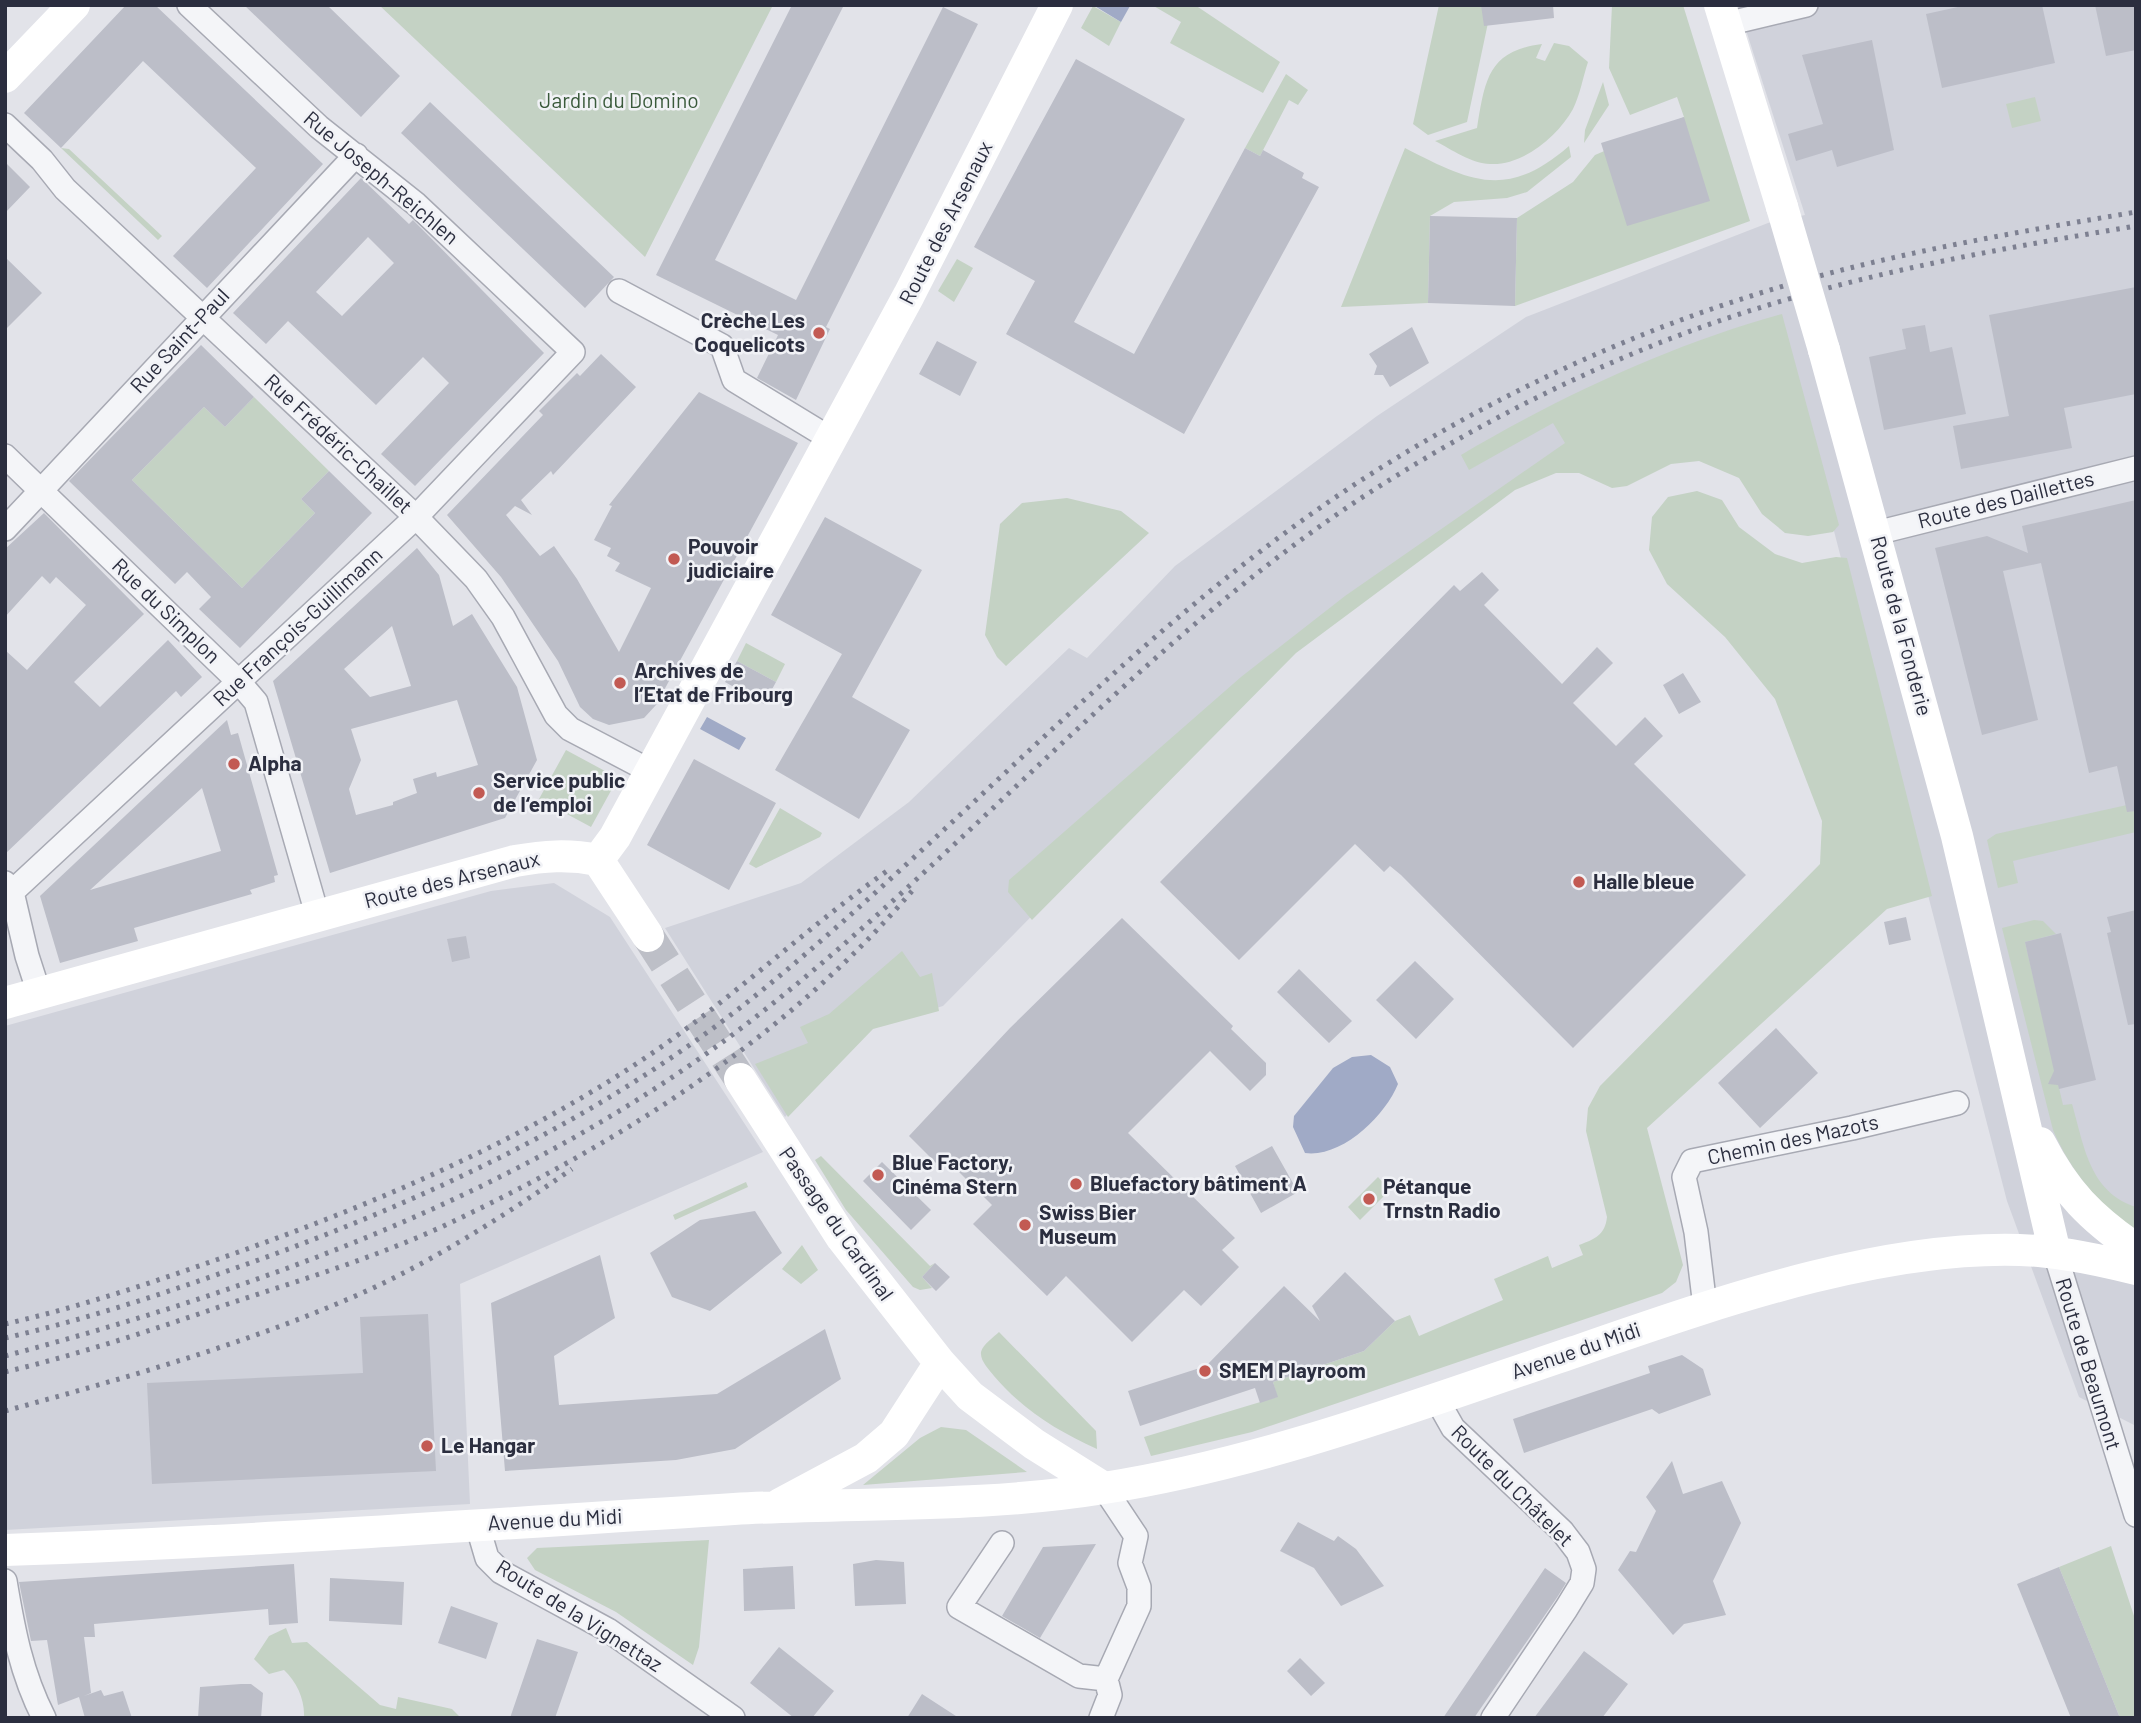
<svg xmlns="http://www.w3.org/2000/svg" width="2141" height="1723" viewBox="0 0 2141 1723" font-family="Barlow,sans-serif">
<rect width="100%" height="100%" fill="#e2e3e9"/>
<path fill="#d0d2db" d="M1738 5H2136V1426L2079 1397 2007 1201 1787 349 1630 401 1294 650 943 1006 870 1027 785 1117 665 928 801 883 909 802 1069 648 1087 658 1175 566 1377 416 1526 317 1768 223 1805 215Z
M554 883 610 917 763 1152 460 1284 470 1504 5 1530V1026L491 891Z"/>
<path fill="#c4d2c4" d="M379 5H773L645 257Z
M1152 5H1195L1280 62 1263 93 1170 43 1181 22Z
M1439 5H1499L1489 18 1467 122 1428 135 1413 124Z
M1612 5H1683L1750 221 1515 306 1517 218 1573 182 1595 155 1684 117 1677 97 1630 115 1609 68Z
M1093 6 1121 22 1109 46 1081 28Z
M1554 43 1569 46 1588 62C1583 77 1580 95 1573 109 1558 136 1523 166 1490 164 1472 164 1451 149 1435 141L1477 128C1485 80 1488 51 1542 44L1536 58 1545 61Z
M1286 74 1308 90 1298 105 1289 100 1260 156 1245 148Z
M1603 82 1609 105 1584 143 1585 130Z
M2035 97 2041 121 2012 128 2006 104Z
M1569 146 1571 157 1527 192 1507 198 1454 202 1430 216 1428 303 1341 307 1405 148C1471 182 1507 200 1569 146Z
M61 148 69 149 162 236 158 240Z
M957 259 973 268 954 302 938 291Z
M1782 314 1839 525 1833 532 1808 536 1785 533 1762 514 1739 478 1699 461 1671 464 1627 486 1612 488 1579 473H1556L1515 490 1296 653 1032 920 1008 892 1009 880 1241 677 1345 596 1565 443 1553 423 1469 470 1461 455C1561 396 1670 345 1782 314Z
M254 397 329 471 301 499 315 513 242 588 132 480 204 407 225 427Z
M1697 491 1722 500 1739 527 1775 554 1802 563 1836 557 1847 558 1932 896 1887 909 1647 1128 1683 1265 1676 1282 1662 1293 1252 1432 1151 1456 1144 1437 1277 1397 1273 1382 1364 1351 1395 1321 1410 1315 1419 1336 1503 1300 1494 1279 1548 1256 1552 1268 1583 1255 1579 1245C1595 1239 1605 1235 1607 1217L1586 1131 1588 1108 1600 1086 1820 864 1822 821 1775 699 1725 637 1667 584 1649 550 1652 517 1668 497Z
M1067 498 1121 511 1149 533 1006 666 997 657 985 635 1000 524 1022 503Z
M746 643 785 664 776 682 737 661Z
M566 750 618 778 591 827 539 799Z
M2136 803V832L2013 861 2018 883 1998 888 1987 840 1996 834Z
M780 808 822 833 820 837 756 868 749 864Z
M2034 920 2043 921 2056 934 2025 942 2063 1105 2072 1104C2084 1145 2089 1192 2136 1207V1230C2097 1203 2072 1173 2053 1130L2002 928Z
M902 951 920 977 932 973 939 1011 873 1029 788 1117 755 1064 808 1043 800 1027 829 1014Z
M821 1156 930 1266 935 1263 922 1277 932 1288 920 1290 913 1287 846 1210 815 1160Z
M1378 1177 1390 1190 1360 1220 1348 1207Z
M746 1182 748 1187 675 1220 673 1215Z
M802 1245 818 1270 801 1284 782 1269Z
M999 1332 1096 1431 1097 1449C1057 1431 1023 1410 994 1376 989 1369 980 1361 981 1352 983 1344 994 1337 999 1332Z
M941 1427 966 1430 1027 1472 863 1485 920 1438Z
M709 1540 699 1647 693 1665 616 1612 535 1570 527 1558 537 1548Z
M2111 1546 2136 1622V1718H2120L2059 1567Z
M286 1628 292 1643 307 1642 380 1705 396 1709 398 1697 452 1709 461 1718H304C305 1700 297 1682 284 1670L269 1674 254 1659 269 1636Z"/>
<path fill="#a0aac6" d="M1093 5H1130V6L1121 22Z
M707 717 746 738 739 750 700 729Z
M1371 1055 1390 1067 1398 1084C1385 1116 1342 1158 1305 1153L1293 1127 1294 1116 1333 1068 1352 1057Z"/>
<path fill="#bcbec8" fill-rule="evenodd" d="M126 5H155L323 164 207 288 173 256 256 168 143 61 61 148 24 113Z
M244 5H327L400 76 361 117Z
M792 5H844L715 260 796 300 943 7 978 24 826 327 830 329 796 400 757 378 778 335 656 275Z
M1481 5H1553L1554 18 1484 26Z
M1967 5H2042L2055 63 1942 88 1926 14Z
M2095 5H2136V50L2106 56Z
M1872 40 1894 150 1837 167 1832 150 1796 161 1788 134 1823 124 1802 55Z
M1076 59 1185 119 1074 322 1134 354 1245 148 1260 156 1263 150 1304 173 1302 178 1319 187 1184 434 1006 334 1035 281 974 247Z
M430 102 614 277 585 308 401 133Z
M1684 117 1710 201 1627 226 1601 143Z
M5 162 30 187 5 213Z
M361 178 409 224 413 220 422 229 544 353 415 486 381 454 449 383 423 357 376 405 288 321 266 344 233 313ZM368 237 394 263 342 316 316 292Z
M1430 216 1517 218 1515 306 1428 303Z
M5 257 42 293 5 330Z
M2136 287V394L2064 408 2072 448 1961 469 1953 426 2009 416 1989 315Z
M1925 325 1930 352 1952 347 1966 414 1884 430 1869 357 1906 349 1902 329Z
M1412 327 1429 363 1390 387 1383 375H1374L1377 366 1369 354Z
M937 341 977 362 960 396 919 374Z
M201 345 254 397 225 427 204 407 132 480 242 588 315 513 301 499 329 471 372 513 240 648 199 609 211 597 187 572 175 584 69 481Z
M601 354 636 387 553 475 551 471 521 500 532 515 515 506 506 515 540 556 554 546 577 579 619 652 651 588 615 571 620 563 607 556 611 548 594 540 612 506 609 505 699 392 798 443 656 705 644 718 609 725 593 719 580 707 558 661 501 577 447 515 543 415 539 411 577 373 580 376Z
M2136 500V811L2127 812 2117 766 2089 773 2041 563 2003 571 2038 720 1982 735 1935 548 1987 536 2028 553 2022 526Z
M44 513 144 614 74 682 100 707 168 640 202 677 181 697 176 691 5 854V650L27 670 86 605 56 577 50 584 42 576 5 617V549Z
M825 517 922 570 852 697 910 730 859 819 775 770 842 654 771 615Z
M417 548 439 575 453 626 472 614 517 687 537 760 505 818 330 873 273 681ZM392 626 411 686 370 697 344 669ZM457 700 478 765 437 777 436 772 413 779 417 793 393 802V805L356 815 349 789 361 760 351 729Z
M1482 572 1499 590 1484 605 1562 684 1597 647 1613 663 1573 703 1616 746 1645 717 1663 736 1634 764 1746 875 1573 1048 1401 875 1390 866 1384 872 1355 844 1239 960 1160 882 1454 585 1460 591Z
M737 661 776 682 764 704 725 682Z
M1683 673 1701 702 1679 714 1663 685Z
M227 720 231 735 238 733 278 875 274 876 275 882 250 890 252 894 134 928 138 941 60 963 40 896ZM202 788 221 851 90 890Z
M694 759 776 803 729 890 647 845Z
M2136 910V1024L2128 1025 2107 933 2111 932 2107 917Z
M1906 917 1911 940 1889 945 1884 922Z
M1122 918 1233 1026 1231 1029 1266 1063V1075L1250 1091 1210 1051 1128 1133 1235 1238 1222 1250 1239 1267 1201 1306 1184 1290 1132 1342 1066 1276 1047 1296 973 1224 992 1205 943 1156 936 1163 909 1136 1010 1028Z
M2061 933 2096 1080 2059 1089 2058 1085 2048 1084 2054 1071 2025 942Z
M466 936 470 958 452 962 447 939Z
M1415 961 1454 999 1416 1039 1376 1000Z
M1299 969 1352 1021 1329 1043 1277 992Z
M1776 1028 1818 1073 1760 1128 1718 1083Z
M1272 1146 1298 1192 1261 1213 1235 1166Z
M882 1162 931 1210 911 1230 863 1181Z
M755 1211 782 1253 710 1311 672 1297 650 1253 700 1220Z
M600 1255 615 1318 554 1356 559 1405 717 1394 825 1329 841 1379 735 1449 676 1460 505 1471 491 1303Z
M935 1263 950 1277 936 1291 922 1277Z
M1345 1272 1395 1321 1364 1351 1273 1382 1278 1397 1260 1403 1255 1388 1140 1426 1128 1391 1206 1366 1284 1286 1320 1321 1312 1306Z
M428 1314 436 1471 152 1484 147 1383 363 1373 360 1317Z
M1682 1355 1703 1369 1711 1395 1659 1414 1652 1409 1524 1453 1513 1419 1650 1373 1648 1366Z
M1672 1461 1683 1494 1722 1481 1741 1523 1713 1581 1726 1615 1684 1624 1673 1635 1618 1570 1630 1551 1636 1552 1656 1511 1646 1497Z
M1298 1522 1334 1541 1338 1536 1356 1549 1384 1586 1341 1606 1314 1568 1280 1551Z
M1096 1544 1040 1638 1002 1616 1043 1547Z
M876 1560 904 1562 906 1604 855 1606 853 1564Z
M294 1564 298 1623 269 1625 268 1609 94 1624 95 1637H84L91 1693 84 1696 101 1690 104 1696 123 1691 132 1718H85L79 1697 58 1705 47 1640 31 1641 19 1582Z
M793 1566 795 1609 744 1611 743 1569Z
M2059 1567 2093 1651 2120 1718H2071L2017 1584Z
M1545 1568 1566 1583 1558 1596 1474 1718H1443Z
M330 1578 404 1582 402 1625 329 1621Z
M451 1606 498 1623 486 1659 438 1643Z
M537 1639 578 1652 555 1718H510Z
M779 1647 834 1691 812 1718H794L750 1683Z
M1584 1651 1628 1684 1602 1718H1534Z
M1300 1658 1325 1683 1311 1696 1287 1671Z
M241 1684H251L263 1693 261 1718H198L200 1687Z
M922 1694 959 1718H907Z"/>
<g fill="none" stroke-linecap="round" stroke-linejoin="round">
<path stroke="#bdbfc7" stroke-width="32" stroke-dasharray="32 16" stroke-linecap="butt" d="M648 936 740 1079"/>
<defs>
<path id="street" d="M1726 24 1806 5
M5 125 42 160 65 189 416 517 476 579 503 617 556 715 570 729 650 771
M619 291 722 346 734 380 831 439
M5 456 239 682 256 702 317 914
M5 529 356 155
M1876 533 2136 468
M5 883 12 892 27 956 39 993
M12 892 416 517 573 352 416 204 319 127 189 5
M2055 1253 2136 1515
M1705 1307 1696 1232 1684 1177 1692 1161 1852 1128 1957 1103
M1436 1398 1453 1428 1562 1531 1578 1552 1584 1569 1582 1583 1566 1609 1493 1718
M1104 1488 1136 1536 1130 1563 1139 1587V1606L1106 1679
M477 1524 487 1558 501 1572 608 1630 733 1718
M1002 1543 959 1607 1079 1676 1106 1679 1110 1695 1101 1718
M5 1581C13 1629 21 1673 44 1718"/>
</defs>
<use href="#street" stroke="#a7a9b3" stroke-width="26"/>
<use href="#street" stroke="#f4f5f8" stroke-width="23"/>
<path stroke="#fff" stroke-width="32" d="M1720 5 1782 207
M5 77 74 5
M1824 350 1957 836 2055 1253
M598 860 615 837 909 295 1057 5
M598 860 648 936
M5 1003 515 861C544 856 568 854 598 860
M740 1079 842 1238 940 1363 970 1396 1034 1444 1104 1488
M2040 1143C2065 1192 2091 1218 2136 1249
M780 1504 866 1458 894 1434 940 1363
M5 1550C248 1542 491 1524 734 1509 857 1502 981 1508 1104 1488 1264 1463 1420 1404 1574 1352 1713 1304 1891 1240 2039 1251 2072 1254 2104 1261 2136 1269"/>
<path stroke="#7d8091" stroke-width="5" stroke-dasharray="3.5 7" stroke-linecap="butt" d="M5 1324C76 1308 145 1285 213 1261 365 1208 514 1146 648 1056 732 999 805 929 887 871
M5 1338C93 1318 180 1288 264 1258 447 1191 620 1108 771 983 976 814 1155 608 1382 467 1498 395 1621 337 1751 296 1876 256 2006 234 2136 212
M5 1356C268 1286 526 1192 744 1026 966 856 1145 634 1383 484 1501 410 1628 348 1762 307 1884 269 2010 247 2136 226
M5 1372C81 1354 155 1329 228 1304 298 1281 370 1259 437 1229 613 1147 785 1040 912 891
M5 1411C122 1379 242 1345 353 1297 431 1263 502 1217 572 1169"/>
<path stroke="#fff" stroke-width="32" d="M1782 207 1824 350"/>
</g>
<g fill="#c25a53" stroke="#f1f2f6" stroke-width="2.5">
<circle cx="819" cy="333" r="7"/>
<circle cx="674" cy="559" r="7"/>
<circle cx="620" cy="683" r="7"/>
<circle cx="234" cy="764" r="7"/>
<circle cx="479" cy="793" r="7"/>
<circle cx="1579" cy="882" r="7"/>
<circle cx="878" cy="1175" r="7"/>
<circle cx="1076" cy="1184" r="7"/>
<circle cx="1369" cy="1199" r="7"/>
<circle cx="1025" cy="1225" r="7"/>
<circle cx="1205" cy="1371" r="7"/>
<circle cx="427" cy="1446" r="7"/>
</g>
<g text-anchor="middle" stroke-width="5" stroke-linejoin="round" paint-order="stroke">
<g font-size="21" fill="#3a5a3b" stroke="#f1f2f6">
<text x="619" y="108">Jardin du Domino</text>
</g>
<g font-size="21" fill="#2b2e3f" stroke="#f1f2f6">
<text transform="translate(381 178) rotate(40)" y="7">Rue Joseph-Reichlen</text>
<text transform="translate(946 223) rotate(-63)" y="7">Route des Arsenaux</text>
<text transform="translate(180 341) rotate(-47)" y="7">Rue Saint-Paul</text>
<text transform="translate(338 444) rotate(43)" y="7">Rue Frédéric-Chaillet</text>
<text transform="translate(2006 500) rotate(-14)" y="7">Route des Daillettes</text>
<text transform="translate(166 611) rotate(44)" y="7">Rue du Simplon</text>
<text transform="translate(1901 626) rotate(75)" y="7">Route de la Fonderie</text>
<text transform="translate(298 627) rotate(-43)" y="7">Rue François-Guillimann</text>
<text transform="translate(452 880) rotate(-14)" y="7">Route des Arsenaux</text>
<text transform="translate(1793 1140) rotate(-12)" y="7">Chemin des Mazots</text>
<text transform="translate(836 1224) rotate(55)" y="7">Passage du Cardinal</text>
<text transform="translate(1576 1351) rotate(-19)" y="7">Avenue du Midi</text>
<text transform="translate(2088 1364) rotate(73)" y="7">Route de Beaumont</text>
<text transform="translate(1512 1486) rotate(45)" y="7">Route du Châtelet</text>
<text transform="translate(555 1520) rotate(-3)" y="7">Avenue du Midi</text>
<text transform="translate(579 1616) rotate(32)" y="7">Route de la Vignettaz</text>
</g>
<g font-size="21" font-weight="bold" fill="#2b2e3f" stroke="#f1f2f6" text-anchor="start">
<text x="805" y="328" text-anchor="end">Crèche Les<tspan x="805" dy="24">Coquelicots</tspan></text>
<text x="688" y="554">Pouvoir<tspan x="688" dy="24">judiciaire</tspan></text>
<text x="634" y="678">Archives de<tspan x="634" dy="24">l‘Etat de Fribourg</tspan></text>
<text x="248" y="771">Alpha</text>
<text x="493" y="788">Service public<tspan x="493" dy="24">de l‘emploi</tspan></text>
<text x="1593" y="889">Halle bleue</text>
<text x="892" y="1170">Blue Factory,<tspan x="892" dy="24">Cinéma Stern</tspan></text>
<text x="1090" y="1191">Bluefactory bâtiment A</text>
<text x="1383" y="1194">Pétanque<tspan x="1383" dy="24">Trnstn Radio</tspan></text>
<text x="1039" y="1220">Swiss Bier<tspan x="1039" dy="24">Museum</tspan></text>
<text x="1219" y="1378">SMEM Playroom</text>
<text x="441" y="1453">Le Hangar</text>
</g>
</g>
<rect width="2141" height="1723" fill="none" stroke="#2b2e3f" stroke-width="14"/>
</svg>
